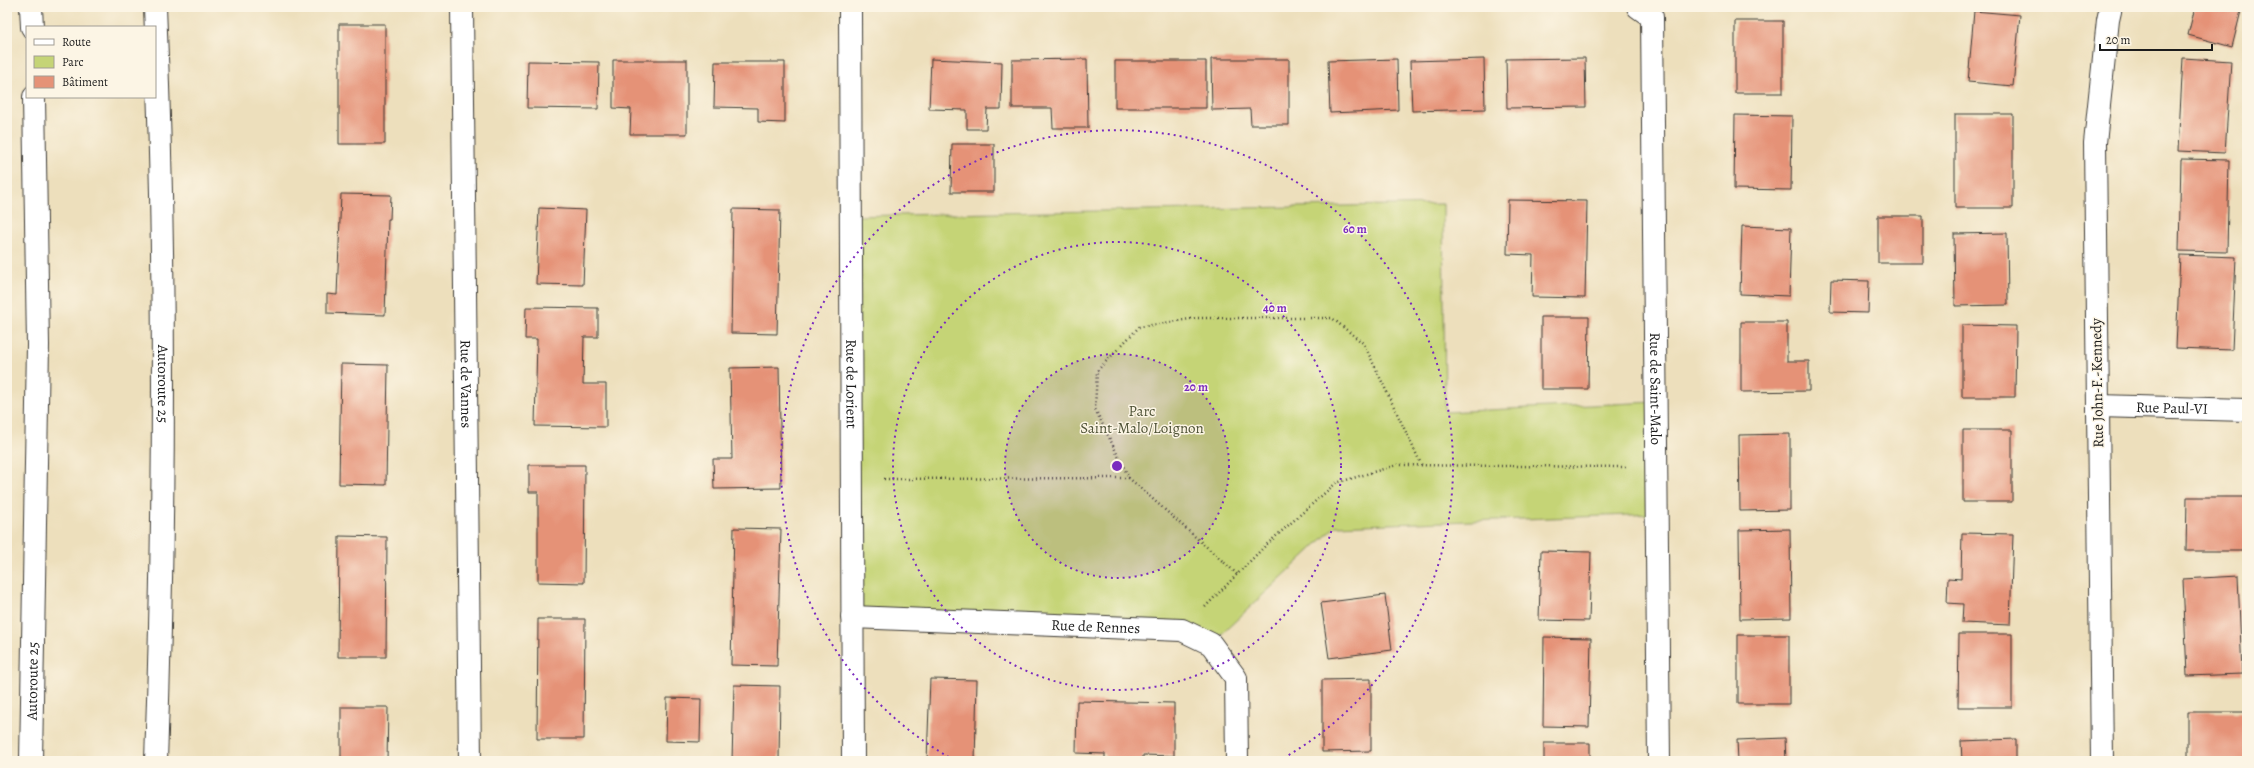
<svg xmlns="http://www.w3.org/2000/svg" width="2254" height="768" viewBox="0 0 2254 768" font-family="Alegreya,serif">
<rect width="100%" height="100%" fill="#fcf5e5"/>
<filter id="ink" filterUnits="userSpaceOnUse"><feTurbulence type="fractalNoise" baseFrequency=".025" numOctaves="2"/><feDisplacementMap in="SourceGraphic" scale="8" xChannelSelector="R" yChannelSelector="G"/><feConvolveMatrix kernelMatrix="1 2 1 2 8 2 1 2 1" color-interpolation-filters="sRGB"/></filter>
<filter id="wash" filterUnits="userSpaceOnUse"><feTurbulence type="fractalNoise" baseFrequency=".012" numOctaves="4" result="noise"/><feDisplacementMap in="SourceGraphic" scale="16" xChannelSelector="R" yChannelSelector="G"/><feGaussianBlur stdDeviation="0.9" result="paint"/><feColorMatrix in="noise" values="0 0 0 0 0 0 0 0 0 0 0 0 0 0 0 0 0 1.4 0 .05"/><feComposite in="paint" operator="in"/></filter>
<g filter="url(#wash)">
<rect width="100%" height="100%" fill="#eddfbc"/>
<path fill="#c5d476" stroke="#707849" d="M1443 204 1445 412 1655 402 1657 514 1336 526 1211 644 1182 630 852 617 850 216Z"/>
<g id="blocks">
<path fill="#e59277" d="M2195 7H2242L2232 47 2188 35Z
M1974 11 2020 15 2013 86 1968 82Z
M1735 21H1783V93H1735Z
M339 24H385V144H339Z
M1585 58 1586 107 1507 108 1506 59Z
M2183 58 2231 61 2225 153 2178 151Z
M931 59 1002 62 1001 109H987L986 129H967V110L929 109Z
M1087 59 1088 128H1053L1052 108H1012V60Z
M1211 59H1289V125H1251L1250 109 1212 110Z
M1397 59 1398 110 1330 113 1328 61Z
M1484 59 1485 109 1412 111 1410 61Z
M613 60H687V134H630L631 109 613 108Z
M528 61 599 62 598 109 527 108Z
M1115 61H1206V108H1115Z
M715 62H785V123L758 122V108L714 107Z
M1955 114H2013V208H1955Z
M1735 115 1792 116 1791 190 1734 189Z
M952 144H994V192H951Z
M2181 159 2229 160 2227 252 2179 251Z
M341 194 391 195 390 219H388L385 315 327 313V294L337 295Z
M1508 200 1587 201 1585 298 1532 297 1533 255 1507 254Z
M539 208 586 210 583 285 536 284Z
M733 209 780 210 777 334 731 333Z
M1878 216H1923V263H1878Z
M1742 226 1791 228 1789 296 1740 294Z
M2007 233 2008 305 1955 306 1954 234Z
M2180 255 2236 257 2232 350 2176 348Z
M1831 280 1869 281 1868 313 1830 312Z
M526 307 598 308V337H584L583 384H606V427L535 426 537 339H525Z
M1541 317H1589L1588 389H1541Z
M1741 322H1787V361H1809V391L1741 392Z
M1962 325 2016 326 2015 397H1962Z
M341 364 388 365 386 485 339 484Z
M779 367 781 488 714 489 713 459H732L730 368Z
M1963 430H2012V502H1963Z
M1790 434V510L1740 511 1739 435Z
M529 465H585L584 583 538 582V492H529Z
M2187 497H2247V551H2186Z
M734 528 781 529 777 666 731 665Z
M1790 529 1791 618 1740 619 1739 530Z
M1962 533 2013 534 2010 625 1962 623 1963 604 1947 603 1948 578 1961 579Z
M339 536 387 537 386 657H338Z
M1541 551 1591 552 1589 621 1539 620Z
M2238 576 2242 674 2187 676 2183 579Z
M1385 595 1392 650 1329 658 1321 603Z
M538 619H585L584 739H537Z
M1959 634H2012V707H1958Z
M1738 635H1789V704H1738Z
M1544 637 1591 638 1589 727 1543 726Z
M930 679 977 680 975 761H927Z
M1371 679V751L1322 752V680Z
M734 685 780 686 779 761H732Z
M667 698 701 699 700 742 666 741Z
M1077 701 1174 703V756L1143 755V761H1105V754L1076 753Z
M341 707H388L387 761H341Z
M2188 712H2247V761H2188Z
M1785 738 1786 761H1738L1737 740Z
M2016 739V761H1962L1961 741Z
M1544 743H1590V761H1544Z"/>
</g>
</g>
<g filter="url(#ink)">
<use href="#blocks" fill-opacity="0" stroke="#3b3934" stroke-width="1"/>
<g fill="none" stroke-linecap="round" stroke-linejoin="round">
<defs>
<g id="minor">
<path id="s1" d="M462 7 470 761"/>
<path id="s2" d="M850 7 853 761"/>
<path id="s3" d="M1638 7 1652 17 1659 761"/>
<path id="s4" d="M2098 406 2247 410"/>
<path id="s5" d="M852 617 1182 630 1211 644 1236 678 1237 761"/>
<path d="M2102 761 2095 143 2108 20 2111 7"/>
</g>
<g id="motorway">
<path d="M31 7 32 27"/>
<path id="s6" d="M155 7C166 258 165 510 156 761"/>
<path id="s7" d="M31 761 38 345 34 97"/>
</g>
</defs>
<use href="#minor" stroke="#3b3934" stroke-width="24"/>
<use href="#motorway" stroke="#3b3934" stroke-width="24"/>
<path stroke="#3b3934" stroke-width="2.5" stroke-dasharray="1 3" stroke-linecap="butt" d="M884 479 1129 478
M1237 574 1129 478 1095 409 1097 371 1139 327 1196 318H1332L1364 344 1422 466
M1205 607 1265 546 1336 483 1397 465 1626 467"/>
<use href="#minor" stroke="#fff" stroke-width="22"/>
<use href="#motorway" stroke="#fff" stroke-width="22"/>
</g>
</g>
<circle cx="1117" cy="466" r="112" fill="#7b2cbf" fill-opacity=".12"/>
<g fill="none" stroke="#7b2cbf" stroke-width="2" stroke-dasharray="2 4">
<circle cx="1117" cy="466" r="112"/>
<circle cx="1117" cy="466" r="224"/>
<path d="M954 760A336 336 0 1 1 1280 760"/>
</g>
<g text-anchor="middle" stroke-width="3" stroke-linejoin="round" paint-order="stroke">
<g font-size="15" fill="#1c1c1c" stroke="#fcf5e5">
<text transform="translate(2097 383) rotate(-91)" y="5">Rue John-F.-Kennedy</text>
<text dy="5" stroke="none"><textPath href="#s6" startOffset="377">Autoroute 25</textPath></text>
<text dy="5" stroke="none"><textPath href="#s1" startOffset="377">Rue de Vannes</textPath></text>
<text dy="5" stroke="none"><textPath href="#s2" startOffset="377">Rue de Lorient</textPath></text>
<text dy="5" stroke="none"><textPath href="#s3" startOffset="389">Rue de Saint-Malo</textPath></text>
<text dy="5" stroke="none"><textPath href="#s4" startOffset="74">Rue Paul-VI</textPath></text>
<text dy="5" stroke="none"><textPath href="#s5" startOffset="244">Rue de Rennes</textPath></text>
<text dy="5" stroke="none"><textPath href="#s7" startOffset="80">Autoroute 25</textPath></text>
</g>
<g font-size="15" fill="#4f5337" stroke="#fcf5e5">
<text x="1142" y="416">Parc<tspan x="1142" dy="17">Saint-Malo/Loignon</tspan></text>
</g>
</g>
<circle cx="1117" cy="466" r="6" fill="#7b2cbf" stroke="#fcf5e5" stroke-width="2"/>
<g font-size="12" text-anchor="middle" font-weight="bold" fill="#7b2cbf" stroke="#fcf5e5" stroke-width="3" stroke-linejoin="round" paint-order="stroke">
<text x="1355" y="233">60 m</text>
<text x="1275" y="312">40 m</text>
<text x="1196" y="391">20 m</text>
</g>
<rect width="2254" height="768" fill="none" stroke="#fcf5e5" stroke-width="24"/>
<rect x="26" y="26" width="130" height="72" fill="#fcf5e5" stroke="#a29e95"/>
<rect x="34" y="39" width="20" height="6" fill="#ffffff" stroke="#a29e95"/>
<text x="62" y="46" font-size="12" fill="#1c1c1c">Route</text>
<rect x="34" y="56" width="20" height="12" fill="#c5d476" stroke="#a29e95"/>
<text x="62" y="66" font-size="12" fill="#1c1c1c">Parc</text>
<rect x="34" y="76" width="20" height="12" fill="#e59277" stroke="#a29e95"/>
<text x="62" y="86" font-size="12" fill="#1c1c1c">Bâtiment</text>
<path d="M2100 44v6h112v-6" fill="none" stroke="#1c1c1c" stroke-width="2"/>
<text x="2106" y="44" font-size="12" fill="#1c1c1c" stroke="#fcf5e5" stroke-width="3" paint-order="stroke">20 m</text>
</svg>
